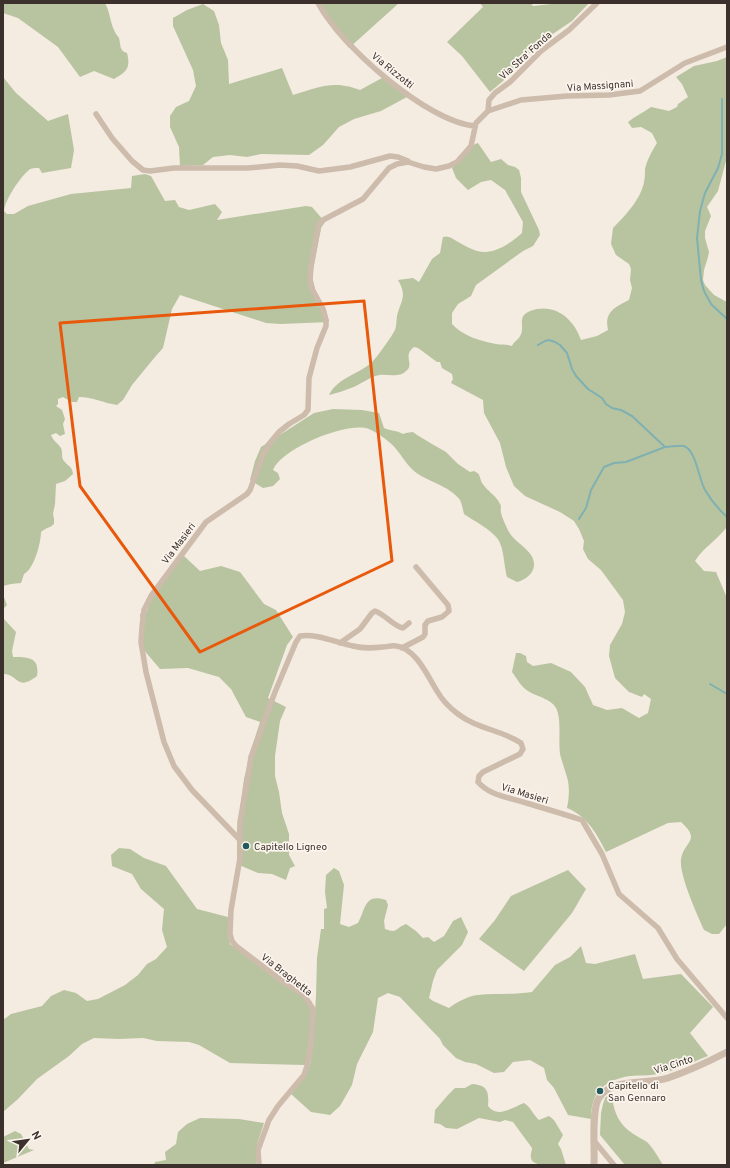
<svg xmlns="http://www.w3.org/2000/svg" width="730" height="1168" viewBox="0 0 730 1168" font-family="Overpass,sans-serif">
<rect width="100%" height="100%" fill="#f4ebe1"/>
<path fill="#b8c4a0" d="M3 3H105C110 12 110 21 114 30 115 33 117 35 119 38 121 45 119 51 127 53 131 69 126 72 114 79L94 71 80 77 58 47 18 18 3 13Z
M316 3H399L349 48 334 31Z
M480 3H531L533 6 561 3H589L572 21 538 44 503 81 490 92 462 56 447 42 483 7Z
M203 4 214 11 219 25 221 43 228 60 229 84 282 68 293 95C320 87 333 80 360 90L382 78 407 97 381 111 354 119 339 127 323 145 309 155 261 154 247 157 230 155 213 157 203 165 180 166 179 147 170 127V116L176 107 189 101 196 86 193 70 173 26V18L187 10Z
M727 57V157L718 191 707 207 711 216 705 231V238L709 252 708 257 704 270 703 280 705 285 714 295 727 302V527C717 540 704 547 695 561L704 571 716 572 727 598V924L719 934H712L704 930C697 914 679 875 681 859 684 841 702 841 681 822L668 823 606 852C597 834 587 816 567 808 569 799 570 787 567 777 565 770 562 762 560 754 558 740 562 720 556 708 550 697 531 696 523 687 519 683 516 677 512 672L516 653H520L526 656 527 662 533 666 551 663 571 672 585 687 593 705 607 710 622 708 639 718 648 713 651 699 644 694 642 697 629 692 615 678 609 656 610 645 622 624 625 612 623 600 601 570 588 559 583 549 584 541 579 529 574 521 560 512 525 496 514 486 506 467 500 443 484 413 483 400 451 383 453 379 452 374 442 368 440 362H437L418 348 414 347C402 356 415 364 406 371 399 378 388 374 379 375 369 377 360 385 351 388 344 391 336 393 329 395 337 378 359 374 371 363 376 359 392 336 395 330 397 325 396 318 398 312 403 298 406 294 398 280L413 278 419 282 432 259 440 253 443 237C451 236 452 239 460 243 467 247 478 253 486 252 500 251 513 241 522 233L523 222 505 190 491 180 481 182 468 190 456 178 452 168 475 144 478 143 491 162 501 159 508 165 515 167 519 170 521 178V192L539 230 540 235 533 246 523 251 476 285 471 296 458 304 452 313V324C463 336 480 341 496 344 501 345 506 344 512 346 514 341 519 340 521 334 524 327 519 319 525 314 529 311 533 310 537 309 558 305 575 321 581 340L597 336 608 330C604 312 615 307 629 300L632 288 630 280 631 269 629 264 616 255 611 244 613 228C625 216 641 199 644 182 645 177 645 173 645 169 647 160 652 151 657 143L652 133 641 127 632 128 628 122C635 116 643 113 651 107L669 111 677 107 678 104 688 97 682 84 676 77 694 66 717 61Z
M3 77 16 93 48 121 68 114 74 150 71 168 42 173 39 168C36 168 31 168 29 170 20 177 5 200 4 211L7 214H14L28 206 71 194 131 188 132 176 145 174 151 176 165 201 175 200 179 207 189 210 215 204 222 212 217 220 306 206 312 207 325 222 321 228 312 276 315 289 326 310 329 322 281 324 266 323 180 295 172 309 163 348 155 357 132 385 123 400 117 405C103 403 93 397 79 397L77 402H72L63 397 58 399V404L56 406 62 410 65 419 63 424 65 434 60 436 56 433 51 435C53 441 58 443 61 448 63 453 61 458 64 461 69 467 72 466 73 474L65 481 56 484 55 504 53 514 54 519V524C50 528 45 528 41 532 41 543 34 569 24 574L21 583 11 584 3 586Z
M333 409 362 410 379 413 384 428C391 431 396 430 403 434L406 433 413 432 417 435 432 444 446 452 458 464 470 472 474 471C481 474 479 477 482 483 487 491 496 495 500 504 502 507 500 508 501 512 501 516 507 528 509 532 515 543 533 550 534 563 535 573 525 580 517 582L507 577C504 566 504 546 497 538 490 529 474 521 464 514 463 510 462 504 460 500 449 485 427 482 414 471 407 465 402 456 396 449 391 442 378 433 369 429 348 421 282 448 273 470L278 473 280 479 273 486 263 488 250 480 255 461 261 447 314 413Z
M183 555 200 571 221 566 240 572 264 604 276 610 293 637 287 645 268 698 286 707 280 721 275 756V776L279 792 282 813 289 834V855L295 866 290 868 286 880 272 874 258 873 237 864V831L244 779 251 750 260 722 246 717 231 689 219 677 188 668 160 669 143 649 140 614 147 611 151 599Z
M3 595 7 605 4 608V619L16 632 12 651 13 657C28 657 40 657 37 676 16 692 19 674 3 674Z
M119 848 130 849 144 858 166 866 197 909 228 917V935L230 944 286 986 312 1002 311 1039 305 1065 230 1063 199 1045 189 1042 157 1041 143 1038 119 1039 94 1038 82 1044 69 1056 37 1079 18 1099 3 1112V1020L11 1014 42 1006 51 996 64 990 76 993 87 1001 98 999 125 985 138 975 147 964 156 959 167 947 162 930 164 909 141 889 132 874 112 866 111 855Z
M334 868 339 871 344 885 340 924 349 927 358 923C366 909 364 893 386 900L388 905 384 921 385 929C398 934 395 928 406 924L416 931 423 938 428 937 434 942 444 936 453 921 461 917 468 932 462 945 437 970 433 981 429 998 433 1001 449 1008C457 1002 468 996 478 995 496 993 514 995 532 992L555 965 570 957 581 946 586 963 595 964 635 954 643 979 681 974 713 1007 690 1033 708 1056C692 1062 676 1071 658 1074 649 1076 640 1075 630 1076 604 1080 591 1092 591 1119L568 1115 554 1088 547 1080 544 1068 530 1060 513 1062 504 1072 494 1073 476 1064 465 1062 456 1058 443 1045 440 1039 400 997 388 993 378 998 373 1032 357 1064 352 1085 340 1106 330 1115 311 1112 291 1094 305 1076 310 1065 313 1043 316 996 317 958 321 929H324V909L327 908 325 892 326 875Z
M568 870 586 889 572 913 524 971 479 939 495 920 511 896Z
M472 1084C488 1085 489 1092 488 1106 498 1119 513 1107 524 1103 531 1107 533 1115 539 1120L549 1116 554 1120 563 1135 558 1144 561 1149 566 1165C558 1165 532 1168 531 1158 530 1155 532 1151 532 1148L513 1122 505 1120 500 1122 479 1118 457 1129 446 1128 440 1124 434 1123 435 1110 448 1095 455 1088H465Z
M610 1093 612 1095C613 1108 617 1121 628 1130 634 1135 641 1138 647 1142 654 1149 658 1157 663 1165H625L600 1135 601 1113 603 1104 605 1098Z
M200 1118 239 1119 264 1123 257 1145 256 1165H154L155 1162 166 1160 165 1152 176 1144 178 1132 187 1124Z
M15 1131 21 1134 29 1149 34 1150 3 1163V1137Z"/>
<g fill="none" stroke-linecap="round" stroke-linejoin="round">
<path stroke="#7fb0b2" stroke-width="2" d="M722 99V154L718 168 705 193 700 211 697 238 701 280 704 291 711 304 727 319
M538 345 545 341 549 340 555 342 560 345 567 353 572 369 576 376 588 389 602 398 606 404 612 408 621 410 632 416 665 447C671 447 679 445 684 446 696 450 699 480 705 490 711 500 718 509 727 517
M579 519 586 508 591 490 604 467 614 463 626 462 665 447
M710 684 727 694"/>
<path stroke="#cdbbac" stroke-width="5.5" d="M318 3C340 45 427 122 475 126
M488 111 521 100 567 96 609 95 640 91 685 63 727 47
M96 114 112 138 132 161 143 170 150 171 174 168H248L280 165 297 166 319 171 350 167 390 156 398 157 408 161
M340 643 360 629 372 613 375 611C386 615 393 626 403 628L409 623
M402 648 423 637 425 634V625L428 621 442 617 449 611 448 605 416 567
M240 840 192 790 174 766 164 742 146 672 141 642 142 627 144 610 151 596 206 522 247 494 250 490 264 452 269 444 279 432 289 424 304 415 308 410 309 378 317 348 326 326V320L323 309 313 291 310 281 311 265 319 224 323 220 363 199 389 168 397 164 408 162 424 167 436 169 449 166 457 162 471 146 476 123 488 111 489 100 495 93 510 82 541 51 569 30 597 3
M595 1142 614 1165
M259 1165 258 1150 269 1120 278 1106 304 1075 307 1066 311 1045 313 1009 304 995 285 983 236 946 232 941 230 934 231 910 240 858V822L248 776 251 757 275 692 296 642 300 636C315 633 338 643 353 646 364 649 373 648 383 647 387 647 392 645 396 646 416 648 428 677 437 691 442 700 450 708 458 714 477 729 502 730 521 743L523 749 520 754 483 772 479 776 478 782C490 796 509 797 526 803 544 808 563 814 582 820L602 854 619 894 658 928 677 959 727 1018"/>
<path stroke="#cdbbac" stroke-width="7" d="M594 1165C595 1150 591 1109 599 1098 612 1077 647 1085 668 1078 688 1071 708 1062 727 1052"/>
</g>
<path fill="none" stroke="#e8590c" stroke-width="3" stroke-linejoin="round" d="M364 301 392 561 200 652 80 486 60 323Z"/>
<g fill="#1f5a5e" stroke="#fbf5ee" stroke-width="1.5">
<circle cx="246" cy="846" r="4"/>
<circle cx="600" cy="1091" r="4"/>
</g>
<g text-anchor="middle" stroke-width="3.5" stroke-linejoin="round" paint-order="stroke">
<g font-size="10" fill="#3b302b" stroke="#fbf5ee">
<text transform="translate(525 55) rotate(-42)" y="4">Via Stra' Fonda</text>
<text transform="translate(393 70) rotate(39)" y="4">Via Rizzotti</text>
<text transform="translate(600 85) rotate(-4)" y="4">Via Massignani</text>
<text transform="translate(178 543) rotate(-53)" y="4">Via Masieri</text>
<text transform="translate(525 793) rotate(17)" y="4">Via Masieri</text>
<text transform="translate(287 974) rotate(38)" y="4">Via Braghetta</text>
<text transform="translate(673 1064) rotate(-18)" y="4">Via Cinto</text>
</g>
<g font-size="10" fill="#3b302b" stroke="#fbf5ee" text-anchor="start">
<text x="254" y="850">Capitello Ligneo</text>
<text x="608" y="1089">Capitello di<tspan x="608" dy="12">San Gennaro</tspan></text>
</g>
</g>
<rect width="730" height="1168" fill="none" stroke="#3b302b" stroke-width="8"/>
<g transform="translate(28 1140) rotate(61)" stroke="#fbf5ee" stroke-width="3" paint-order="stroke">
<path d="M0-3L7 15L0 10L-7 15Z" fill="#3b302b"/>
<text y="-6" font-size="11" font-weight="bold" text-anchor="middle" fill="#3b302b">N</text>
</g>
</svg>
